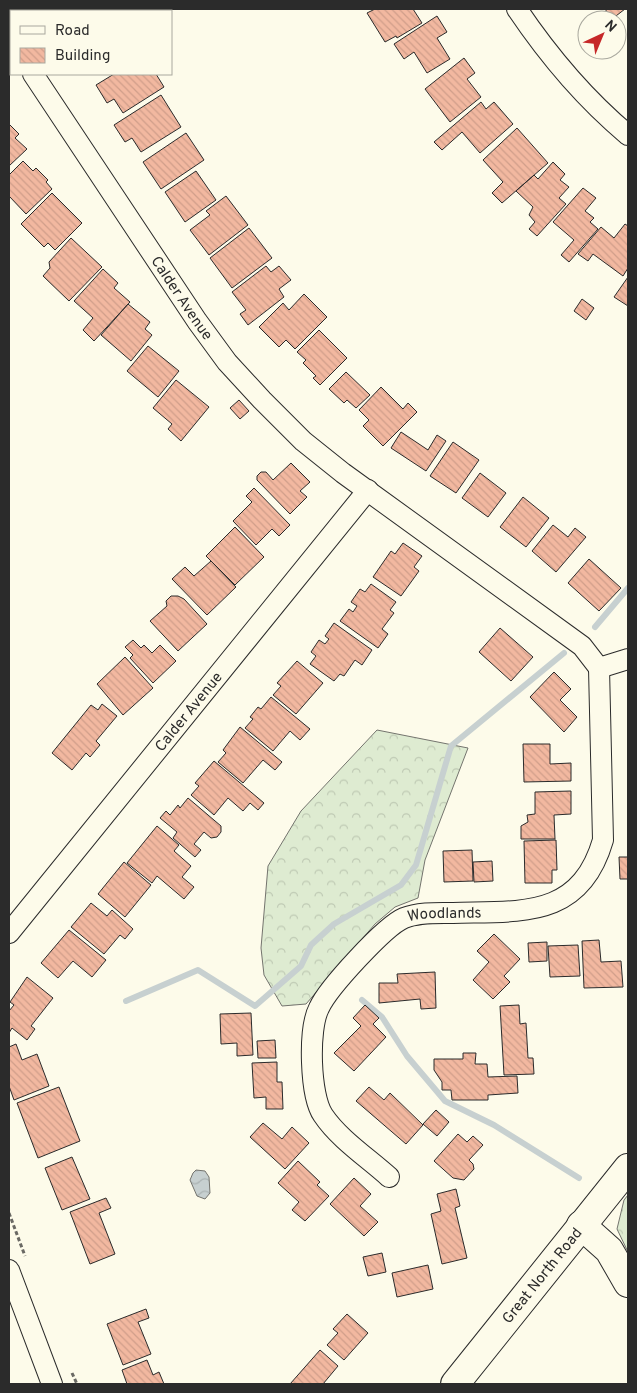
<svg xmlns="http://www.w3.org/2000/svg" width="637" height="1393" viewBox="0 0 637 1393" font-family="Overpass,sans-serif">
<defs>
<pattern id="forest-crowns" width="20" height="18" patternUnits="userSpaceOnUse" patternTransform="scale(1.25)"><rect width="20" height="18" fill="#deebd1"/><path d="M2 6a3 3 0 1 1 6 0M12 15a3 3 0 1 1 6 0" fill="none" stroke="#bfcab4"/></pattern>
<pattern id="water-waves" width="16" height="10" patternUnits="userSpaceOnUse" patternTransform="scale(1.25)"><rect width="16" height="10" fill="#c7d0d0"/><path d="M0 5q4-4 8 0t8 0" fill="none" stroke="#abb3b3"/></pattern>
<pattern id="building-back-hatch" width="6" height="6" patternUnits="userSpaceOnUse" patternTransform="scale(1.25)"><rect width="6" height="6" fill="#f2b8a0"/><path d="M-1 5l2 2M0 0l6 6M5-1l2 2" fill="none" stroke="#d09e8a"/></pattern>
</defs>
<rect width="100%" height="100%" fill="#fdfbea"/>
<path fill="url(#forest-crowns)" stroke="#74746e" d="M377 730 468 748 425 860 418 898 395 907 375 924 306 1004 282 1006 264 975 261 948 268 866 301 811Z
M628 1195V1252L617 1229 624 1200Z"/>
<path fill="url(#water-waves)" stroke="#74746e" d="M196 1170 205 1171 209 1177 210 1193 205 1199 197 1196 190 1180 193 1173Z"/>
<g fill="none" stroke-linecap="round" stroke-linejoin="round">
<path stroke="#c7d0d0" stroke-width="6" d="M595 627 628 588
M362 1000 382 1017 407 1056 445 1101 494 1125 579 1178
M126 1001 198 970 255 1006 301 966 311 945 334 924 401 885 416 865 451 746 564 653"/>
</g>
<path fill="url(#building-back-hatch)" stroke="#2b2b2b" d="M60 9H100L101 11H62Z
M375 9H413L422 23 397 38 396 36 385 42 367 13Z
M605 9H625L612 19Z
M437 16 447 32 437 38 450 59 427 73 414 52 404 59 394 44Z
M464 58 475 73 467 79 481 97 450 122 425 89Z
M114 74H156L164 87 123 113 114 99 107 103 96 85Z
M161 95 181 127 141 152 132 138 125 142 114 125Z
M481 102 486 109 494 102 513 124 480 153 462 132 442 150 434 142Z
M9 124 19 134 15 138 27 149 9 166Z
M517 128 548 163 502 203 492 193 503 182 483 160Z
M186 133 204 160 161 189 143 162Z
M23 161 33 171 36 168 48 180 46 182 52 189 26 214 9 196V175Z
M553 162 565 174 560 180 569 187 559 198 566 204 537 236 529 229 535 222 529 215 533 207 516 191 534 175 538 179Z
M196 171 216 200 185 222 165 192Z
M583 188 596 198 585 211 594 218 590 222 598 229 569 262 561 255 574 240 553 222Z
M52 193 82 223 55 250 48 243 44 247 21 224Z
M226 196 248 225 209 255 190 230 210 215 206 211Z
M625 224 628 226V268L623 276 593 254 588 261 578 254 601 227 614 238Z
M249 228 272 258 232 288 210 258Z
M71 238 102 267 69 301 43 276 50 268 49 262Z
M266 266 271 272 279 266 291 280 279 289 284 297 248 325 240 314 246 310 232 292Z
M103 269 118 283 114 288 130 302 94 341 83 330 93 318 74 301Z
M628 277V306L614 297Z
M304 294 327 317 295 349 286 340 279 347 259 327 283 303 289 310Z
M582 299 594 308 586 320 574 311Z
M128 304 150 322 145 329 152 335 131 361 101 335Z
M319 330 347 358 320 385 313 378 316 376 303 363 306 360 297 352Z
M148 346 179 371 158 397 127 371Z
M346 372 370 395 356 408 347 400 344 403 329 389Z
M176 380 209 407 181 441 168 429 172 424 153 408Z
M381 387 403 409 408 403 417 412 383 446 363 426 369 420 359 410Z
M239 400 249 411 240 419 230 408Z
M401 432 428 450 437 435 446 441 426 471 391 448Z
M453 442 479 460 456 493 430 476Z
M291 463 310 482 300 491 307 497 290 514 257 480V476L261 472H266L273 480Z
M480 473 506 493 488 517 462 498Z
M254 488 290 525 279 536 272 529 256 545 233 521 252 502 246 496Z
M523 497 549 518 526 547 500 527Z
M553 525 568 537 575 528 586 537 556 572 532 551Z
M235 527 264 557 235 585 206 556Z
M403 543 422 556 414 567 419 571 401 596 373 577 391 551 395 554Z
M589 559 621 588 599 611 568 583Z
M211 561 236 587 207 615 172 579 185 567 194 576Z
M371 584 396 602 390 610 394 613 382 629 388 634 378 648 340 621 349 609 353 612 357 606 351 602 360 589 365 592Z
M171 596H178L184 599 207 624 178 651 150 621 167 606 166 601Z
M334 623 372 650 362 665 355 660 344 676 340 674 334 681 310 664 316 656 311 652 319 640 325 644 329 639 325 636Z
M500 628 533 657 511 681 479 652Z
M133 640 141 648 144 645 152 653 160 645 176 661 153 683 130 658 133 655 125 647Z
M125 657 153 688 123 715 97 684Z
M297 661 323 683 296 714 273 695 281 686 277 683Z
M554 672 571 689 560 700 577 717 564 732 530 697Z
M271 697 310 729 300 740 290 731 273 751 245 728 253 719 250 717 258 707 261 709Z
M102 704 117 716 96 741 100 745 90 757 86 753 72 770 52 753 91 705 98 710Z
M240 727 282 762 275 770 263 760 243 783 218 762 226 753 223 750Z
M523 744H550V764L571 763V781L524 782Z
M214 761 264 803 258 810 250 803 243 811 228 798 214 815 191 795 199 786 195 783Z
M571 791V814L554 815 555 839H521V826L528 822 527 815 535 814V792Z
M188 798 221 826V832L217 837 211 838 204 832 194 844 201 850 195 857 173 838 177 832 160 818 166 811 170 815 178 805 180 808Z
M157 826 179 845 174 851 191 866 182 877 194 887 184 899 157 876 152 883 127 863Z
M556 840 557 870H552V883H525L524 841Z
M472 850 473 881 444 882 443 851Z
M619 857H628V879H620Z
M492 861 493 881 474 882 473 862Z
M124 862 151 885 125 917 98 894Z
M91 903 107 916 112 910 133 929 125 939 120 935 104 954 71 927Z
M69 930 106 960 92 977 73 961 58 978 41 963Z
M494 934 520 959 504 976 510 982 493 999 473 980 489 962 477 951Z
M599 940 601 962 621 961 623 987 584 988 582 941Z
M547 942V961L529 962 528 943Z
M578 945 580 976 550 977 548 946Z
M435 972 436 1008 421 1009 420 999 379 1003V983H398L397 974Z
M27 977 53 998 31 1026 35 1029 27 1040 12 1028 9 1033V1011L14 1005 10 1002Z
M365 1005 379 1018 373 1024 386 1037 354 1071 334 1053 361 1026 353 1018Z
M519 1005 520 1024 526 1023 528 1058H533L534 1074 504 1075 500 1006Z
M251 1013 253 1055 237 1056V1043L221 1044 220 1014Z
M275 1040 276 1058H258L257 1041Z
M16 1044 22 1060 37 1054 49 1086 14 1100 9 1086V1047Z
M463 1053H476L475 1064H487L488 1077 517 1076 518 1093 488 1095V1100H452L451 1090H442V1082L434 1070V1059H463Z
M277 1062V1082H282L283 1109H266V1097L254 1098 252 1063Z
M59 1087 80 1141 38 1158 17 1103Z
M369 1087 384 1100 390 1093 423 1125 406 1144 356 1101Z
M436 1110 449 1122 437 1136 423 1124Z
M263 1123 282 1139 292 1127 309 1143 285 1169 250 1137Z
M458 1134 467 1142 473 1136 483 1145 469 1160 473 1164 474 1169 464 1180 453 1178 434 1161Z
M72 1157 90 1199 62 1210 45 1168Z
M298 1161 320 1182 317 1185 329 1196 305 1221 292 1210 299 1202 278 1183Z
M354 1178 371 1194 360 1206 378 1222 364 1236 330 1204Z
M456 1189 460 1206 455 1208 467 1258 442 1264 431 1214 441 1211 437 1194Z
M106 1198 111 1208 99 1213 115 1254 90 1264 70 1212Z
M382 1253 386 1272 368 1276 363 1257Z
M428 1265 433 1289 397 1297 392 1273Z
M146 1309 149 1318 138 1322 151 1354 123 1365 107 1324Z
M347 1314 368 1333 344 1360 327 1345 338 1333 333 1329Z
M320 1350 338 1366 323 1384H290Z
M147 1360 153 1375 159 1372 164 1384H127L122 1370Z"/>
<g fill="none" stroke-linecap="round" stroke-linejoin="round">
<defs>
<g id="street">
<path d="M517 9C548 55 585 99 628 135"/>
<path d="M9 36 11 41"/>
<path id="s1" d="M33 74 197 321 227 362 262 400 303 441 343 473 582 646 599 668"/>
<path d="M599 668 628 659"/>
<path id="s2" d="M9 933 368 490"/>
<path id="s3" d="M389 1177C368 1158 339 1139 323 1115 310 1096 308 1029 319 1008 328 988 385 926 404 918 419 912 438 913 453 913 522 911 580 919 603 840L599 668"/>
<path d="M9 1270 52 1384"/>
</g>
<path id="secondary" d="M581 1225 609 1250 628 1283"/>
<g id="primary">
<path id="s4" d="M455 1384 628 1168"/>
</g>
</defs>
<use href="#street" stroke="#2b2b2b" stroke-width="22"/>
<use href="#secondary" stroke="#2b2b2b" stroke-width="30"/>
<use href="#primary" stroke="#2b2b2b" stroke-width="30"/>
<path stroke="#6a6964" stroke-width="3" stroke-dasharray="4 2.5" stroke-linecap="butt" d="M9 1213 25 1256
M72 1373 77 1384"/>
<use href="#street" stroke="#fdfbea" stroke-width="20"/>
<use href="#secondary" stroke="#fdfbea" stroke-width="28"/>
<use href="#primary" stroke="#fdfbea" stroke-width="28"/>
</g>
<g text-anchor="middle" stroke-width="4" stroke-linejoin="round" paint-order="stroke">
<g font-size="15" fill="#2b2b2b" stroke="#fdfbea">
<text dy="5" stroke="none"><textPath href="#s1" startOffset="269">Calder Avenue</textPath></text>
<text dy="5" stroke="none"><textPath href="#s2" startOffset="285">Calder Avenue</textPath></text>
<text dy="5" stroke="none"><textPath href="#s3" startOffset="366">Woodlands</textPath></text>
<text dy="5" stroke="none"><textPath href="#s4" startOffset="139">Great North Road</textPath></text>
</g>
</g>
<rect width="637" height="1393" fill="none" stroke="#2b2b2b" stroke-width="20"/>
<rect x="10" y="10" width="162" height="65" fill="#fdfbea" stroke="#a9a89e"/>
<rect x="20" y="26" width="25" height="8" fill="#fdfbea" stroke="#a9a89e"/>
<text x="55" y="35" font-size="15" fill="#2b2b2b">Road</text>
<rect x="20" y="48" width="25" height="15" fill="url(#building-back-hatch)" stroke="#a9a89e"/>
<text x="55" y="60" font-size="15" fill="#2b2b2b">Building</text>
<g transform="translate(602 35) rotate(44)"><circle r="24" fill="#fdfbea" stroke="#a9a89e"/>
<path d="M0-4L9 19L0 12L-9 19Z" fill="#c62828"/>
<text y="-8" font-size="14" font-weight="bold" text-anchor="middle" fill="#2b2b2b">N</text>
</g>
</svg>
